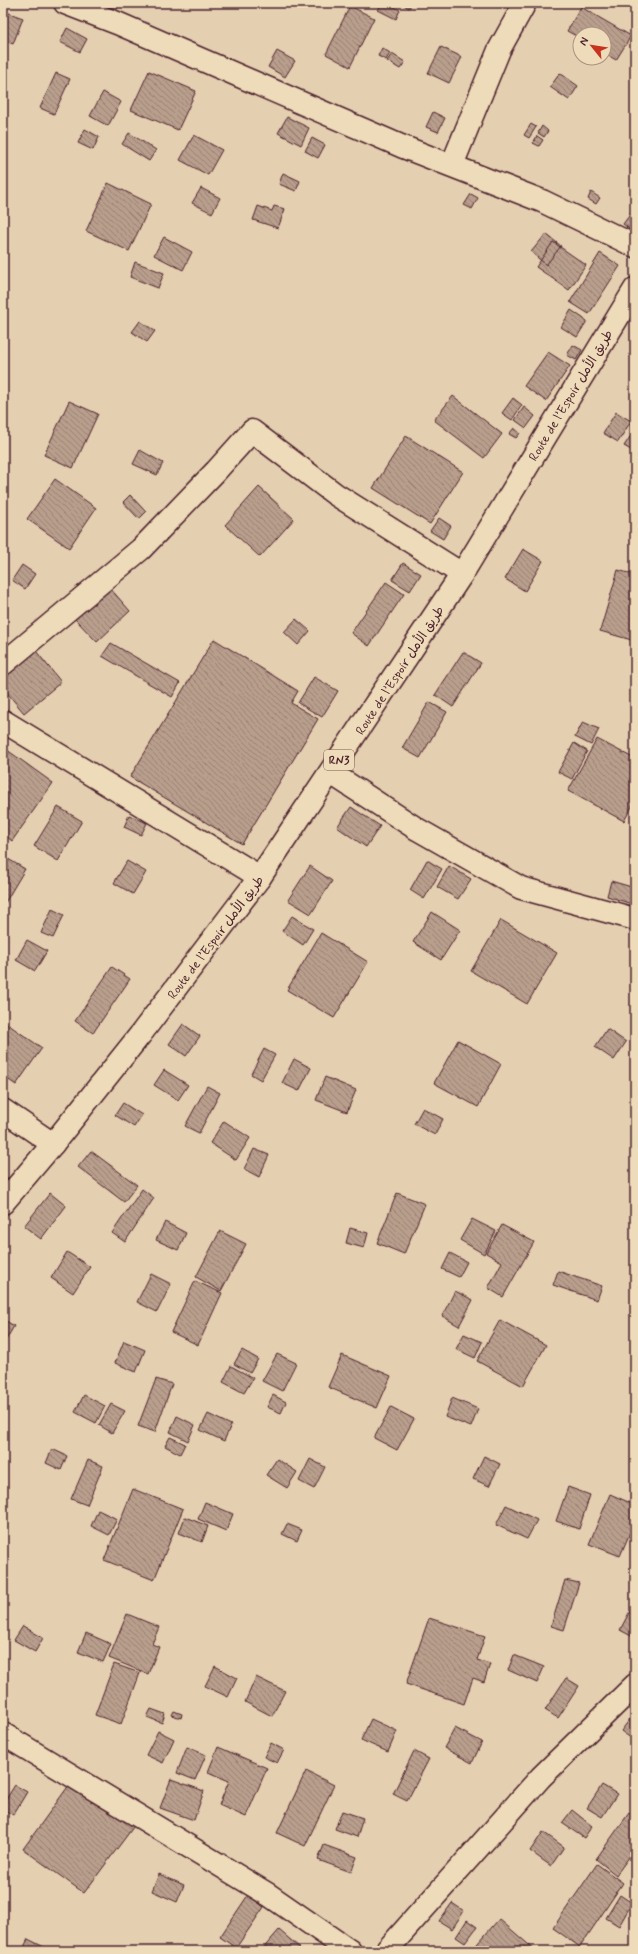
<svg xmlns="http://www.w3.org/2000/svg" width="638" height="1954" viewBox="0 0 638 1954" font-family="Mynerve,'Playpen Sans Arabic',sans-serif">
<defs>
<pattern id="building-back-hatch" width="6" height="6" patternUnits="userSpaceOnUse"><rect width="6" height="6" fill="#b99e8c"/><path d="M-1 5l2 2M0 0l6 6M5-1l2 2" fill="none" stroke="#988073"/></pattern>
</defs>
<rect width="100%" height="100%" fill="#e4d0b1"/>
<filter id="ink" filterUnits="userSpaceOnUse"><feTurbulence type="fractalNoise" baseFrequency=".025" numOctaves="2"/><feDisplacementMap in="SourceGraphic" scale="8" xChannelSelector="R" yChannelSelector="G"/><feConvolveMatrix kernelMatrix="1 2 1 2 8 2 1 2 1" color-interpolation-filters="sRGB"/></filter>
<g filter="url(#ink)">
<path fill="url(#building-back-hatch)" stroke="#4a1f2b" d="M100 3H120L115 13 99 5Z
M382 3H386L400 10 396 19 378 10Z
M400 3H412L409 8Z
M350 6 374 18 350 67 326 54Z
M581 7 631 36 616 60 604 53V34H580V38L567 31Z
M6 12 23 18 13 44 3 40V20Z
M67 28 87 39 80 52 60 42Z
M441 47 462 57 449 83 428 73Z
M382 48 390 53 386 60 378 56Z
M277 51 295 61 285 77 268 67Z
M392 54 405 62 400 69 387 61Z
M149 71 196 91 178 130 131 110Z
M56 73 70 79 54 114 40 108Z
M560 73 578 86 569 100 550 87Z
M103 92 121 102 108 126 90 116Z
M433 112 445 118 438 132 426 127Z
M287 117 309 128 301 145 278 133Z
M531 124 536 127 529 138 524 135Z
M542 126 548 131 544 137 538 133Z
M85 129 99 137 93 150 78 143Z
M129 133 156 150 149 161 122 144Z
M194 135 222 150 208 175 180 160Z
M537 136 543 140 539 146 533 143Z
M312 138 325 145 318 158 305 151Z
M283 173 300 181 296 191 279 184Z
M108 183 151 204 129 251 86 231Z
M201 188 220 198 212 213 192 203Z
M591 192 600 198 596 204 588 199Z
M471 194 478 198 472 209 464 205Z
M258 206 272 211 274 206 285 209 278 228 253 220Z
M635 208V233L623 224Z
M546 234 561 246 546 265 531 252Z
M164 237 192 252 183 270 154 255Z
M553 242 586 265 569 290 536 267Z
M600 253 620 266 589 314 570 302Z
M135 262 164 273 158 288 130 277Z
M571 310 587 321 577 337 561 327Z
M140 321 155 331 147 342 132 332Z
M573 345 582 350 576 360 567 355Z
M548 352 570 366 546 401 524 386Z
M453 396 502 434 484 458 434 420Z
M513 398 522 405 512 420 502 413Z
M69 401 98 414 73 468 44 455Z
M524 407 535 416 526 428 515 420Z
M616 412 631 421 618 442 603 433Z
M514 428 520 433 516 438 509 434Z
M406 436 463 472 430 524 373 488Z
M630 437 635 441 631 450 624 446Z
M140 450 163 463 157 475 133 464Z
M55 479 96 508 69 548 27 519Z
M259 487 294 519 260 557 225 525Z
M130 495 146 512 139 519 123 502Z
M439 518 451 526 443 539 430 531Z
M523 549 543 561 525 591 505 579Z
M403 563 421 574 410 591 392 580Z
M22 565 35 574 25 589 12 580Z
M618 570 635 575V641L600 631Z
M386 582 404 594 369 646 351 633Z
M109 587 130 611 97 642 75 619Z
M296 619 310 631 298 645 284 632Z
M214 639 298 691 291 703 318 719 242 844 130 777Z
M111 643 180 683 172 697 102 656Z
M36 651 61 682 24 713 3 688V679Z
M463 652 481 663 453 707 435 695Z
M314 677 338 691 322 717 298 703Z
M635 680V692L630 690Z
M429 702 447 712 420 758 402 748Z
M583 722 599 729 591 745 575 737Z
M597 739 635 759V801L624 821 568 791Z
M574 743 587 751 572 779 558 772Z
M3 747 53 783 12 841 3 834Z
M58 807 82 821 58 861 34 846Z
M351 807 380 826 366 847 337 827Z
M129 815 147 823 141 835 124 827Z
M3 856 25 869 3 906Z
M427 860 442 869 424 899 410 890Z
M127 861 146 872 133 894 114 883Z
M310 866 332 881 311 914 288 900Z
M449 866 471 879 458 899 437 887Z
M611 881 635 888 632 904 607 896Z
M52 909 64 915 53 938 41 933Z
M432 912 460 930 441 960 413 942Z
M292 916 313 929 303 945 282 931Z
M501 920 557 953 527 1004 471 971Z
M321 933 368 962 334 1018 287 990Z
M27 940 47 951 35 971 16 960Z
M112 967 130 979 93 1033 75 1021Z
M3 1021 42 1048 16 1085 3 1076Z
M183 1024 200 1036 186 1056 169 1044Z
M607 1029 626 1042 614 1060 595 1047Z
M458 1040 501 1064 478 1107 434 1083Z
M264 1049 275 1055 261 1080 251 1074Z
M294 1059 311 1068 299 1091 282 1083Z
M164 1070 188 1085 178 1100 154 1085Z
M325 1077 356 1090 347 1112 316 1100Z
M207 1086 220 1093 199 1133 185 1126Z
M123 1103 142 1115 134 1127 115 1115Z
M423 1108 443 1119 435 1135 414 1124Z
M224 1121 250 1138 236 1160 210 1143Z
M254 1149 269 1155 259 1177 244 1169Z
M91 1151 137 1185 124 1202 78 1167Z
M142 1189 154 1198 125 1242 112 1233Z
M50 1193 66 1206 41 1239 24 1226Z
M397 1193 425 1204 404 1254 377 1243Z
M472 1219 496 1231 484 1254 460 1240Z
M165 1222 186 1233 178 1250 156 1240Z
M502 1225 534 1242 503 1297 488 1288 502 1262 486 1253Z
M350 1228 368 1233 364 1248 346 1243Z
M220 1231 246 1244 221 1291 196 1277Z
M67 1252 90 1267 73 1293 51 1278Z
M450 1253 467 1262 459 1277 442 1269Z
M558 1271 602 1286 597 1300 553 1285Z
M151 1274 171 1284 157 1312 137 1302Z
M195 1281 222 1293 198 1345 171 1332Z
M455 1291 473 1300 459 1326 442 1316Z
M3 1319 14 1326 3 1345Z
M500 1320 546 1345 523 1386 477 1361Z
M464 1334 482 1342 475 1358 456 1349Z
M124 1341 145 1350 136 1372 115 1363Z
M242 1350 258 1359 250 1373 234 1364Z
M277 1354 296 1363 282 1391 262 1381Z
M342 1355 391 1376 377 1408 328 1387Z
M231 1366 253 1378 244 1393 223 1382Z
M156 1379 172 1384 155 1432 138 1426Z
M84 1395 105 1406 96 1423 75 1412Z
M273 1395 286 1402 281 1413 267 1407Z
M452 1398 478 1409 471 1427 445 1417Z
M111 1404 125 1411 112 1433 99 1425Z
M391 1407 414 1419 397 1450 374 1438Z
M208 1414 231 1425 224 1441 200 1430Z
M177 1416 195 1425 188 1441 170 1432Z
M170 1437 185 1444 180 1454 165 1446Z
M52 1449 67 1456 61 1470 46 1463Z
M484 1456 500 1464 489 1486 473 1479Z
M277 1459 297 1472 287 1488 266 1475Z
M310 1459 325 1467 314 1489 299 1481Z
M88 1460 103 1466 87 1505 71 1499Z
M568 1487 590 1495 579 1529 556 1521Z
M133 1489 183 1509 154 1580 104 1560Z
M610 1494 635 1505V1521L620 1556 589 1544Z
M205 1502 233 1514 226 1531 198 1519Z
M506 1505 537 1520 527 1539 496 1525Z
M98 1510 117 1519 109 1535 91 1526Z
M185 1517 208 1526 202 1542 179 1533Z
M287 1524 302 1530 297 1541 282 1534Z
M565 1580 579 1583 564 1630 551 1626Z
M630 1611 635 1613V1638L620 1630Z
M127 1614 159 1627 152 1644 159 1647 148 1674 109 1658Z
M429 1618 485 1636 477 1660 490 1664 484 1682 473 1678 464 1704 406 1684Z
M23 1626 43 1638 35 1652 14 1640Z
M86 1633 111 1644 103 1662 78 1652Z
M514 1655 544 1667 537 1683 508 1670Z
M114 1664 140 1673 121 1724 95 1715Z
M215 1666 237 1678 228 1697 205 1686Z
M256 1677 285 1691 272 1716 245 1702Z
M566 1678 579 1686 558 1718 545 1710Z
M151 1709 165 1714 162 1723 147 1717Z
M174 1711 182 1714 181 1718 172 1715Z
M371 1719 397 1731 388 1752 361 1740Z
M630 1719 635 1722V1741L621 1731Z
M455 1728 482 1742 472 1763 444 1748Z
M158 1731 174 1739 163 1763 146 1755Z
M271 1743 284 1750 277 1763 264 1757Z
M187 1747 206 1755 195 1780 177 1773Z
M218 1747 267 1768 246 1817 219 1805 229 1781 208 1772Z
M414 1751 429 1759 407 1801 393 1794Z
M306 1771 334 1785 305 1846 277 1833Z
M171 1779 204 1791 194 1820 160 1808Z
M72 1781 134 1826 84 1893 23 1849Z
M15 1785 27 1792 13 1815 3 1809V1804Z
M602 1785 617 1794 602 1817 587 1808Z
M572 1810 592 1826 584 1838 562 1823Z
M342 1811 363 1818 357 1837 335 1829Z
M629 1813 635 1817V1849L616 1875 596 1859Z
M543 1832 564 1847 551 1866 530 1851Z
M324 1845 357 1857 351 1872 318 1860Z
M597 1864 623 1883 580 1947 553 1928Z
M159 1874 184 1885 177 1902 152 1891Z
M248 1895 264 1907 236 1948 220 1937Z
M620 1895 632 1903 619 1926 606 1918Z
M452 1903 464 1911 452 1929 439 1921Z
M499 1919 536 1951H471Z
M467 1920 477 1927 465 1943 456 1937Z
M279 1930 300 1948 297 1951H261Z
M28 1939 46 1948 45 1951H22Z"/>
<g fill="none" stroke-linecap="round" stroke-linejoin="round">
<defs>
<path id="street" d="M65 3 117 23 401 146 542 201 635 246
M452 165 499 50 525 3
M3 664 141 549 216 471 252 431 335 494 462 574
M3 721 260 877
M331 773 417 829 521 888 635 919
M3 1110 53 1144
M3 1734 269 1895 350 1951
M386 1951 541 1777 635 1685"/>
<path id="highway" d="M3 1203 53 1144 140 1035 260 877 462 574 635 289"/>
</defs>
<use href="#street" stroke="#4a1f2b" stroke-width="25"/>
<use href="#highway" stroke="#4a1f2b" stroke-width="25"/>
<use href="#street" stroke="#eedbb9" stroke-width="22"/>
<use href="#highway" stroke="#eedbb9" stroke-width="22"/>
</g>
</g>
<g text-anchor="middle" stroke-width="3" stroke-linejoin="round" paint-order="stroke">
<rect fill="#eedbb9" stroke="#7b5756" stroke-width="1" x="324" y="750" width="30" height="20" rx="3"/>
<g font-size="12" font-weight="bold" fill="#4a1f2b">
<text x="339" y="764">RN3</text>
</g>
<g font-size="13" fill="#4a1f2b" stroke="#eedbb9">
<text transform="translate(570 395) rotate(-59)" y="5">Route de l’Espoir طريق الأمل</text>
<text transform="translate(399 670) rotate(-57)" y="5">Route de l’Espoir طريق الأمل</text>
<text transform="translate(215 937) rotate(-53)" y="5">Route de l’Espoir طريق الأمل</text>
</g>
</g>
<rect width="638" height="1954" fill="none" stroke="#eedbb9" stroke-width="16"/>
<rect x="8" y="8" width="622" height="1938" fill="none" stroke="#4a1f2b" stroke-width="1.5" filter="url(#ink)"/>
<g transform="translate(592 46) rotate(300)"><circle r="19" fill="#eedbb9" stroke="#ac9080"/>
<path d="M0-3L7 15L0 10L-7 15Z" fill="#c8321e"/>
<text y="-6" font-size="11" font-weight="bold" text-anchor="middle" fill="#4a1f2b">N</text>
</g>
</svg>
